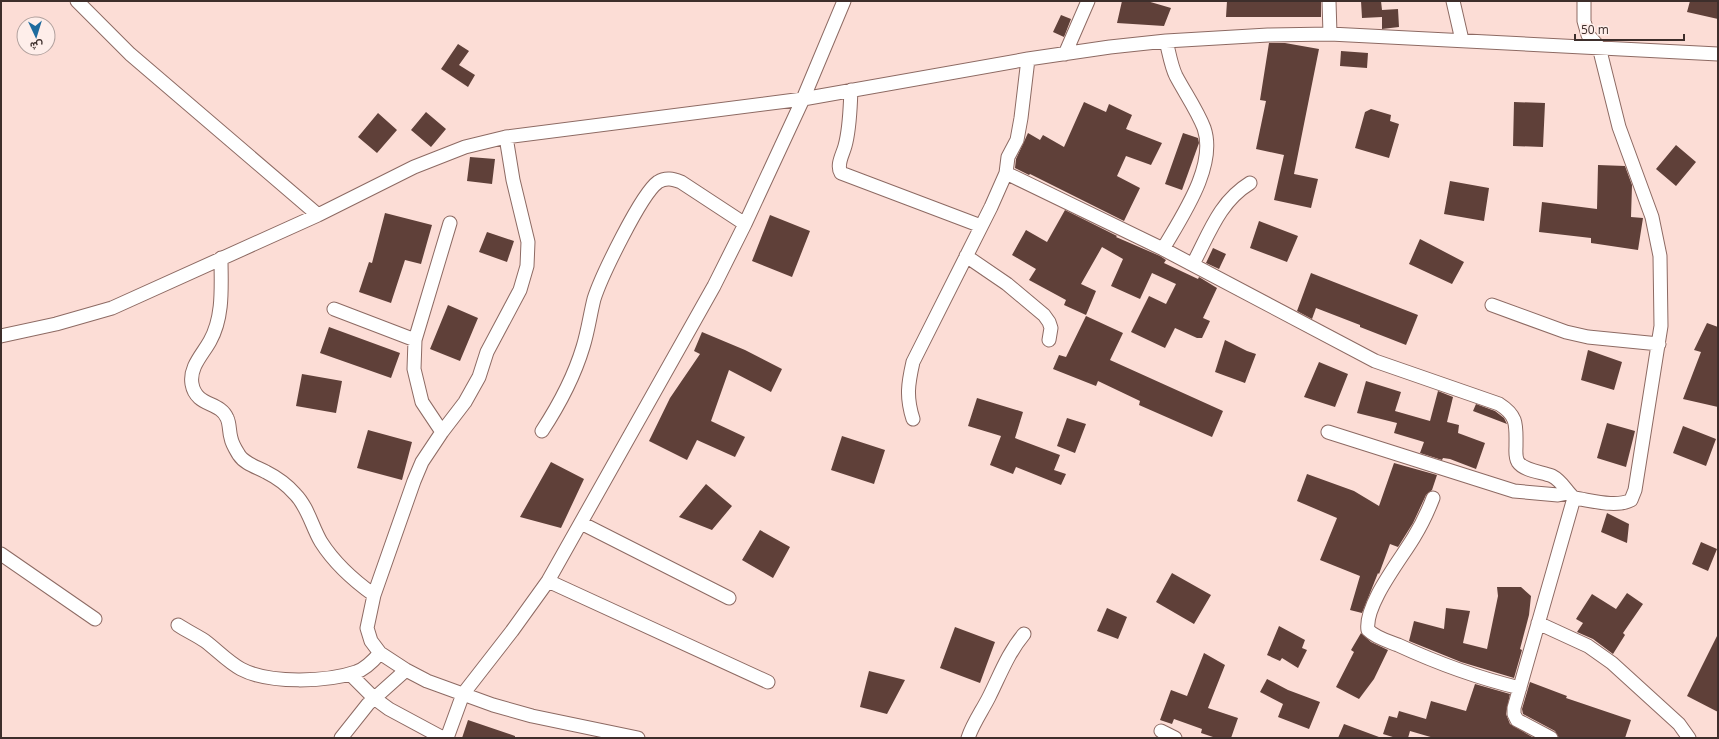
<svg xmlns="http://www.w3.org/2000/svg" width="1719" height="739" viewBox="0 0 1719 739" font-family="'Open Sans',Vazirmatn,sans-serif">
<rect width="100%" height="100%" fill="#fcddd6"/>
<path fill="#5f4039" d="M1122 1H1147L1171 8 1164 26 1117 23Z
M1227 1H1321V17H1226Z
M1361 1H1381L1382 10 1398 9 1399 27 1382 29V17L1362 18Z
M1690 1H1718V19L1687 12Z
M1061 15 1071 19 1064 37 1053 32Z
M1269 43H1285L1319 49 1294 174 1318 179 1311 208 1274 200 1284 155 1256 149 1266 101 1260 100Z
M458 44 469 51 459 65 475 75 468 87 441 69Z
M1341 51 1368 53 1367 68 1340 66Z
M1084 102 1106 112 1109 104 1132 115 1126 129 1162 143 1151 165 1126 156 1117 176 1140 188 1124 221 1030 174 1029 175 1015 168 1016 159 1028 133 1040 140 1043 135 1064 147Z
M1514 102 1545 103 1543 147 1513 146Z
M1371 109 1391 115 1390 121 1399 124 1389 158 1355 148 1365 112Z
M426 112 446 129 431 147 411 130Z
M378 113 397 130 377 153 358 137Z
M1183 133 1198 138 1199 143 1182 190 1165 184Z
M1676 145 1696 162 1676 186 1656 169Z
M470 157 495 159 492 184 467 181Z
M1598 165 1625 166 1632 185 1631 217 1643 218 1638 250 1591 243V238L1539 232 1542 202 1597 209Z
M1450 181 1489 188 1484 221 1444 214Z
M1065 210 1117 236 1116 237 1160 256 1166 260 1164 263 1198 279 1199 277 1217 288 1203 318 1210 321 1202 338H1197L1175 328 1165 348 1131 332 1149 296 1166 304 1176 284 1152 273 1140 299 1111 286 1123 259 1102 247 1081 284 1096 291 1086 315 1064 305 1066 300 1029 280 1036 269 1012 255 1026 230 1047 242Z
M385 213 432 225 421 264 405 260 391 303 359 292 369 262 372 263Z
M770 215 810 231 792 277 752 261Z
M1259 221 1298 236 1287 262 1250 248Z
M487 232 514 241 507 262 479 252Z
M1420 239 1464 262 1452 284 1409 264Z
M1213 248 1226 254 1219 269 1206 263Z
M1311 273 1418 315 1406 345 1360 327V325L1316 308 1312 319 1297 311Z
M448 305 478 318 460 361 430 349Z
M1086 316 1123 333 1110 360 1223 411 1212 437 1139 405 1140 401 1098 381 1096 386 1053 369 1059 355 1066 357Z
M1707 323 1718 327V407L1683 399 1701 352 1694 350Z
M329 327 400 353 391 378 320 353Z
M702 332 745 350 782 369 771 392 729 370 711 421 745 437 735 457 697 440 687 460 649 441 670 398 700 354 694 351Z
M1225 340 1247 351 1256 354 1245 383 1215 372Z
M1588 350 1622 362 1614 390 1581 380Z
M1319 362 1348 374 1335 407 1304 397Z
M302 374 342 381 336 413 296 406Z
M1366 381 1401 392 1395 411 1430 421 1438 391 1453 397 1447 422 1459 425 1458 433 1485 443 1476 469 1450 459 1443 458 1442 460 1420 453 1424 442 1394 433 1397 423 1357 413Z
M977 398 1023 412 1015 438 1060 455 1054 470 1066 474 1061 485 1016 467 1013 474 990 465 1001 436 968 426Z
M1476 404 1495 411 1504 418 1507 424 1473 411Z
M1067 418 1086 424 1075 453 1057 446Z
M1607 423 1635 431 1626 467 1597 458Z
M1683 426 1716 439 1706 466 1673 453Z
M368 430 412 442 402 480 357 468Z
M842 436 885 450 874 484 831 470Z
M551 462 584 479 561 528 520 517Z
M1394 463 1437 475 1432 490 1426 495 1413 523 1398 547 1390 544 1379 574 1378 573 1362 613 1350 610 1360 576 1320 560 1337 518 1297 501 1307 474 1354 491 1379 506Z
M706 484 732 506 712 530 679 517Z
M1607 513 1629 524 1627 543 1601 532Z
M760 530 790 547 773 578 742 560Z
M1701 542 1717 549 1708 571 1692 564Z
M1172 573 1211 595 1194 624 1156 602Z
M1497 587H1521L1531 596 1529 615 1520 649 1522 650 1514 678 1461 662 1409 641 1414 621 1444 629 1446 608 1470 611 1463 643 1487 649 1498 596Z
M1627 593 1643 604 1623 633 1625 635 1613 654 1593 639 1577 632 1583 623 1576 619 1592 594 1616 609Z
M1107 608 1127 617 1118 639 1097 631Z
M1279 626 1305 640 1302 648 1307 650 1298 668 1282 658 1280 661 1267 655Z
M955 627 995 642 980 683 940 668Z
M1361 633 1371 642 1388 650 1374 679 1359 699 1336 687 1354 652 1351 650Z
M1718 634V712L1687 696Z
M1204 653 1225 665 1208 708 1238 718 1231 738H1216L1201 733 1202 729 1174 719 1172 724 1160 720 1171 690 1187 696Z
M869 671 905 680 887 714 860 707Z
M1267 679 1288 690 1320 702 1309 729 1278 717 1283 704 1260 692Z
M1530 682 1567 696 1566 698 1631 720 1625 738H1559L1555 731 1523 714 1522 709Z
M1475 684 1510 694 1506 714 1510 724 1534 738H1434L1410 731 1408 738H1396L1383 734 1389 716 1397 718 1399 711 1426 719 1431 701 1466 711Z
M468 720 515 736V738H462Z
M1344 724 1379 737V738H1338Z"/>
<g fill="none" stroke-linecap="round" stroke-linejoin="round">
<defs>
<path id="minor" d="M77 1 130 54 318 215
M1329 1 1330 34
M1453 1 1462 40
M1065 54 1088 1
M1028 59 1021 118 1017 140 1008 157 1006 173 1163 249 1375 361 1499 404C1518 416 1516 425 1516 446 1516 451 1515 457 1518 462 1524 471 1542 472 1552 476 1562 481 1566 491 1574 498
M851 90C850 109 850 128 845 146 843 154 836 165 841 173L981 226
M506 137 513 180 528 242 527 266 520 290 487 352 479 377 465 402 442 432 422 462 414 481 374 595 367 628 371 641 380 653 406 670 427 681 493 705 532 716 638 738
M1163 249C1182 216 1217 166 1204 128 1197 110 1185 93 1176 76 1171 66 1169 52 1166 41
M966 256 1007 284 1044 315 1049 322 1051 328 1049 340
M221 258C221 285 224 316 210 341 203 354 189 367 192 384 196 407 220 401 227 418 230 424 229 432 231 438 232 444 236 450 239 455 245 464 257 467 266 472 276 477 288 486 295 494 308 507 312 527 321 542 335 564 353 580 374 595
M1193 264C1209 234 1219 202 1250 183
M1492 305 1566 332 1588 337 1659 344
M334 309 415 340
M1 336 56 324 112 308 318 215 414 167 465 147 506 137 803 99 1028 59 1110 47 1166 41 1268 35 1330 34 1718 54
M913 419C906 397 908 384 913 362L991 207 1006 173
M542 431C559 405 574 377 583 347 588 331 590 315 594 299 601 277 641 194 658 182 666 177 673 179 681 182L745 224
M442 432 422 402 414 369 415 340 450 223
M1328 432 1514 491 1558 495 1568 493
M1433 498C1428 511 1422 524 1414 537 1401 559 1364 605 1368 630 1376 638 1388 641 1398 645 1437 663 1478 678 1520 688
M581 523 729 598
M1 554 95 619
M548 581 768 682
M1538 623 1588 646 1612 663 1679 724 1689 738
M178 625C187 631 196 635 205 641 217 650 228 662 241 669 269 684 327 682 356 672 366 669 374 660 380 653
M350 674 374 698 389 709 443 738
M1161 731 1175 738
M341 738 368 704 406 670
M447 738 463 694 512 631 548 581 714 286 745 224 803 99 844 1
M968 738C973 723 982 711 989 697 1000 675 1008 653 1024 634
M1551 738 1517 720 1514 714V708L1574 498C1590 500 1616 508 1631 500L1635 490 1661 326 1660 256 1652 217 1619 127 1599 47 1588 35 1584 21V1"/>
</defs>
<use href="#minor" stroke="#8d6a63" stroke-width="15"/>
<use href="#minor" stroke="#fff" stroke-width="13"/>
</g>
<rect width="1719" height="739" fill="none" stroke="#3d2e2b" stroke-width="4"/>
<g transform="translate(36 36) rotate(176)"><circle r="19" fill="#feeeea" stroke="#b1a19e"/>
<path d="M0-3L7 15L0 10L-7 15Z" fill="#1e6b9e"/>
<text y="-6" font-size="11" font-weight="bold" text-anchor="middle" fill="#3d2e2b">ش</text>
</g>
<path d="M1575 34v6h109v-6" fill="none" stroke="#3d2e2b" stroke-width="2"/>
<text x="1581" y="34" font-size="12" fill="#3d2e2b" stroke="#feeeea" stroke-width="3" paint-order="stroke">50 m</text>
</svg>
